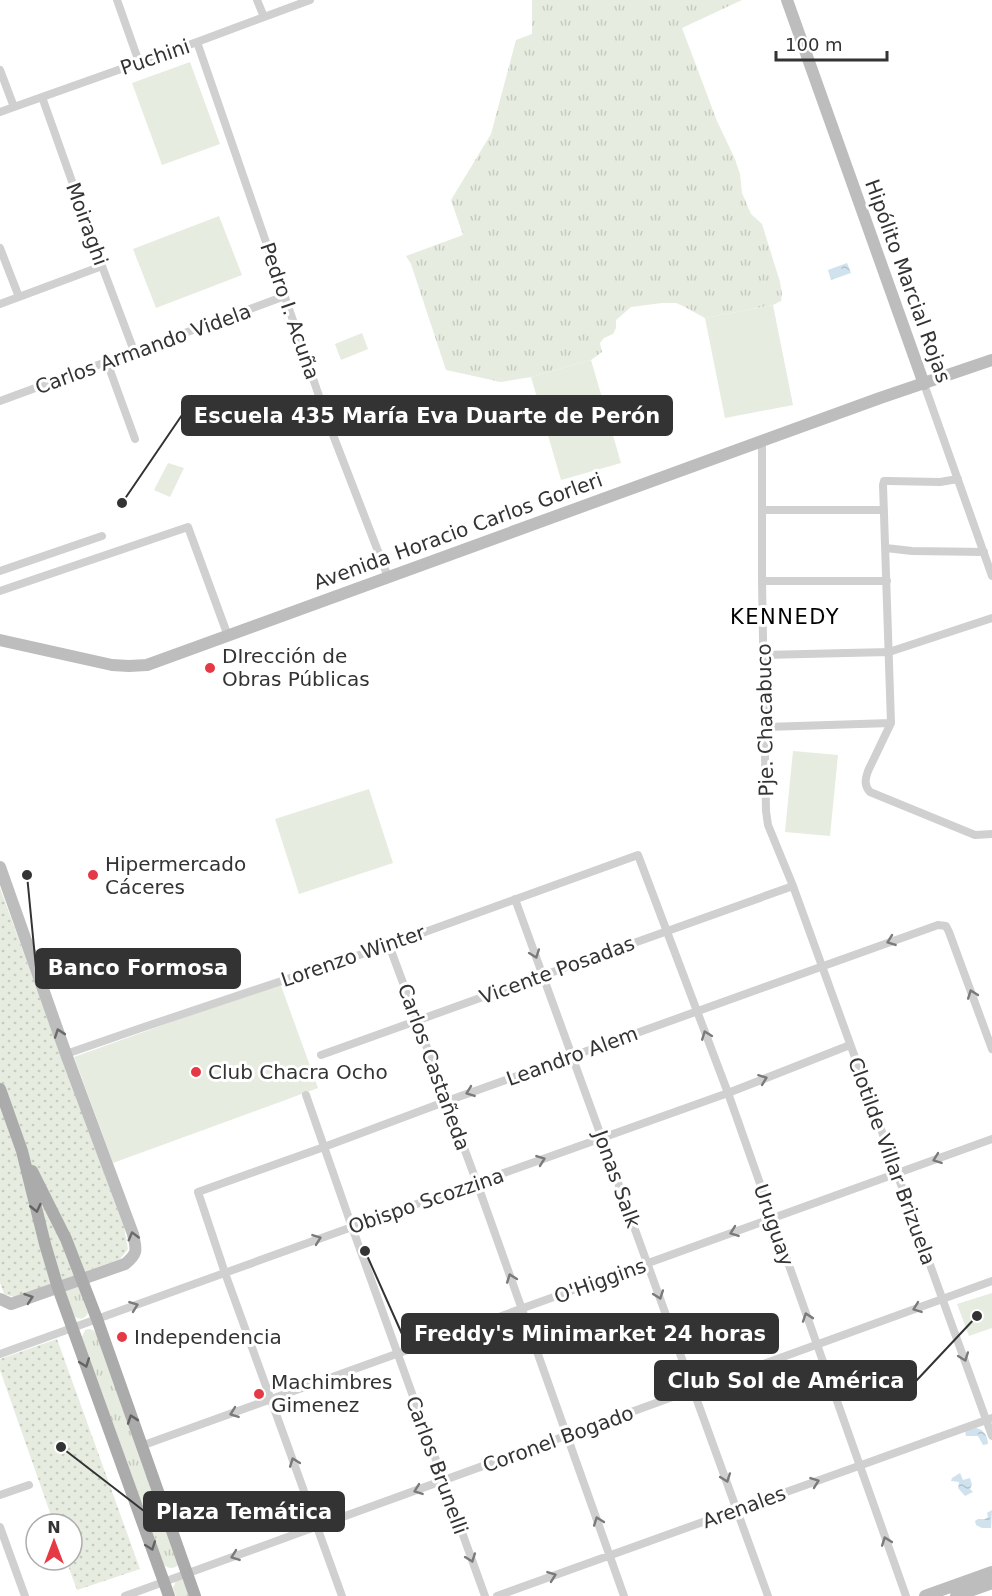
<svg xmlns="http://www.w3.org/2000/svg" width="992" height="1596" viewBox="0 0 992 1596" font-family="'DejaVu Sans',sans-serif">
<defs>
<pattern id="grass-tufts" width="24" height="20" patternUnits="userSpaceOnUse" patternTransform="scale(1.5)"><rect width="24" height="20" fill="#e6ecdf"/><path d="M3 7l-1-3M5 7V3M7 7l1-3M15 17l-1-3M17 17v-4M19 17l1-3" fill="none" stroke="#c6cbc0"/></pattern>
<pattern id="park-dots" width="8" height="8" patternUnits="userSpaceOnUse" patternTransform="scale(1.5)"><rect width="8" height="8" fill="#e6ecdf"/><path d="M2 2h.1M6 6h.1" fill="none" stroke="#c6cbc0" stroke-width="1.8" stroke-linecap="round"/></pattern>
<pattern id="water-ripples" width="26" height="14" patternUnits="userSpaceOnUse" patternTransform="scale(1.5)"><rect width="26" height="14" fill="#cfe2ee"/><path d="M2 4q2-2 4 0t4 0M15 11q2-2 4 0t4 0" fill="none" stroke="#b2c2cd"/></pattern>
</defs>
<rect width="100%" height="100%" fill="#fff"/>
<path fill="url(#grass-tufts)" d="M532 0H742L682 28 717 121 735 159 740 174 742 193 751 214 762 224 780 282 782 294 781 301 773 305 705 318 683 306 676 303H662L631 307 616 320V328L613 334 604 338 600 343 602 352 591 360 531 377 501 382 446 370 411 264 406 256 463 235 451 200 491 134 516 40 532 34Z
M78 1285 88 1313C85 1319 81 1320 75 1317L65 1294V1290Z
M89 1329 93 1330 97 1334 178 1565C174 1569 169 1569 164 1565L82 1337 85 1330Z
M180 1580H183L192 1596H176L173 1588 176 1581Z"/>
<path fill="url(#park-dots)" d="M0 888 124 1227 128 1249 120 1259 14 1297 4 1294 0 1283Z
M57 1339 140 1569 77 1590 66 1560H72V1524H54L0 1370V1359Z"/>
<path fill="#e6ecdf" d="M190 62 220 144 162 165 132 83Z
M219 216 242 275 156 308 133 249Z
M773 305 793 405 725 418 705 318Z
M362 333 368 349 341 360 335 344Z
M591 360 621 463 561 480 531 377Z
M168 463 184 468 170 497 154 490Z
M793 751 838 755 830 836 785 832Z
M369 789 393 863 299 894 275 819Z
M280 983 318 1088 113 1163 74 1057Z
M992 1293V1328L969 1336 957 1304Z"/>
<path fill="url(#water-ripples)" d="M847 263 851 273 831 280 828 270Z
M976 1428C983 1429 988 1436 988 1444L983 1445 978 1436H966L965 1431Z
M960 1473 963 1480 970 1478 972 1485 970 1489 973 1492 965 1496 958 1488 959 1482 951 1481 952 1478Z
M992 1510 991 1528H982L976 1525 975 1521 978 1519H985L988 1517 987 1513Z"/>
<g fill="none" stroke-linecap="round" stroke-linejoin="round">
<path stroke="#d0d0d0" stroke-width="8" d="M117 0 139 62
M257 0 264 17
M197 42 328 422 388 577
M0 70 14 107
M42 97 102 266 134 351
M0 112 197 42 310 0
M0 248 19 297
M0 304 102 266
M107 362 135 439
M924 384 992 576
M0 401 285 296
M762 442V581L766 811 768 825 793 886 992 1436
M958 479 940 482 888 481H884L883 485 891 723 868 771C865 780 864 785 870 792L975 835 992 834
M762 510H884
M886 548 912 551 984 552
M0 571 102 536
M762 581H887
M0 591 188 527 228 636
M763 655 889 652 992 618
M766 727 891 723
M515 899 768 1596
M389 945 477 1183 624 1596
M66 1054 141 1028 389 945 638 855 728 1093 906 1596
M321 1055 793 886
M306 1095 352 1227 485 1596
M0 1354 352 1227 728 1093 850 1045
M141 1446 992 1139
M0 1495 29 1485
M0 1527 25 1596
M125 1596 992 1281
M342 1596 225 1273 198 1192 324 1147 447 1101 938 925 946 926 949 932 992 1049
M497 1596 992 1418"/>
<path stroke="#bdbdbd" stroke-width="12" d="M787 0 924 384
M0 640 112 665 129 666 147 665 880 398 992 360
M0 867 66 1054 133 1234C136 1249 139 1253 125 1264L11 1304 0 1299
M925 1596 992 1572
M956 1596 992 1583"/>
<path stroke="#ababab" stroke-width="12" d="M0 1089 22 1151 45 1244 58 1288 169 1596
M32 1171 66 1239 97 1319 195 1596"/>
</g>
<defs><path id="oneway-chevron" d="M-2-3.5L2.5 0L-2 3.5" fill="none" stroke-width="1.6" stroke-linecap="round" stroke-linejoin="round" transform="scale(1.5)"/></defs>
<g stroke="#7a7a7a">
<use href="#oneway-chevron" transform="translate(891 941) rotate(160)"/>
<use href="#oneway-chevron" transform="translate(535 954) rotate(70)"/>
<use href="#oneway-chevron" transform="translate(972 994) rotate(-110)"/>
<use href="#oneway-chevron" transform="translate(706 1035) rotate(-111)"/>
<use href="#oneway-chevron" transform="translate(763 1079) rotate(-21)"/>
<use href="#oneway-chevron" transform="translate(470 1092) rotate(160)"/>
<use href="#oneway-chevron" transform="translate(937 1159) rotate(160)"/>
<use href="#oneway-chevron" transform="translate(541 1160) rotate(-20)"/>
<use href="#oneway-chevron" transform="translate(734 1232) rotate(160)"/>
<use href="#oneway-chevron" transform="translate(317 1239) rotate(-20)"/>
<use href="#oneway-chevron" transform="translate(511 1278) rotate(-110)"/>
<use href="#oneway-chevron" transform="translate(659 1295) rotate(70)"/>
<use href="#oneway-chevron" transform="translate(134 1306) rotate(-20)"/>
<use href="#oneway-chevron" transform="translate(917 1308) rotate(160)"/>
<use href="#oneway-chevron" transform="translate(807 1317) rotate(-109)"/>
<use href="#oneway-chevron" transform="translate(964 1357) rotate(70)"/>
<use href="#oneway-chevron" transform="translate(234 1413) rotate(160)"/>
<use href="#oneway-chevron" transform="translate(294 1462) rotate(-110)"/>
<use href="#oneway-chevron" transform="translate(726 1478) rotate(70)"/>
<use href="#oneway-chevron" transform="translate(815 1482) rotate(-20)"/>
<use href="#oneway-chevron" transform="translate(418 1490) rotate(160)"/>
<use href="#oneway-chevron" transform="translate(598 1521) rotate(-110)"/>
<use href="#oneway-chevron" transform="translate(886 1541) rotate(-110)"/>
<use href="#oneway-chevron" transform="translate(235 1556) rotate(160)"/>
<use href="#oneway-chevron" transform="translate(471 1558) rotate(70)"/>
<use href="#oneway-chevron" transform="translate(552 1576) rotate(-20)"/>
</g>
<g stroke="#6a6a6a">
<use href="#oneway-chevron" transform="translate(59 1033) rotate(-109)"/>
<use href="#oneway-chevron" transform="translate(133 1236) rotate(-105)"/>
<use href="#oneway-chevron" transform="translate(29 1298) rotate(-19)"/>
</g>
<g stroke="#636363">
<use href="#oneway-chevron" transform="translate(36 1208) rotate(77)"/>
<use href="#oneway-chevron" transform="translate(85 1363) rotate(70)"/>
<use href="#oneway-chevron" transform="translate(132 1419) rotate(-109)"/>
<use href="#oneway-chevron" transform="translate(151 1546) rotate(70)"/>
</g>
<g fill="#e63946" stroke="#fff" stroke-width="2">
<circle cx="210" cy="668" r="6"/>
<circle cx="93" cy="875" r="6"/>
<circle cx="196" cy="1072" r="6"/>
<circle cx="122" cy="1337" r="6"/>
<circle cx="259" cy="1394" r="6"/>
</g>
<g text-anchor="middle" stroke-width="6" stroke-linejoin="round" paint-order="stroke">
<g font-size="20" fill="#333" stroke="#fff">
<text transform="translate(155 57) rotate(-19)" y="7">Puchini</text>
<text transform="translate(87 224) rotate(70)" y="7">Moiraghi</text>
<text transform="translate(908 281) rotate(70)" y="7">Hipólito Marcial Rojas</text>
<text transform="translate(290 311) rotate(71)" y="7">Pedro I. Acuña</text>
<text transform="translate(143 349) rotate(-20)" y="7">Carlos Armando Videla</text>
<text transform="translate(458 531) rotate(-20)" y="7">Avenida Horacio Carlos Gorleri</text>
<text transform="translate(765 720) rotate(-91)" y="7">Pje. Chacabuco</text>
<text transform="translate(353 956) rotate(-19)" y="7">Lorenzo Winter</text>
<text transform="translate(557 970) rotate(-20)" y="7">Vicente Posadas</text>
<text transform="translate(572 1056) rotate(-20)" y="7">Leandro Alem</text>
<text transform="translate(434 1067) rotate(70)" y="7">Carlos Castañeda</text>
<text transform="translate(892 1161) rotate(70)" y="7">Clotilde Villar Brizuela</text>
<text transform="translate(617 1179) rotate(70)" y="7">Jonas Salk</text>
<text transform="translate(426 1201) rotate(-19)" y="7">Obispo Scozzina</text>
<text transform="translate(774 1225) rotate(71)" y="7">Uruguay</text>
<text transform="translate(600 1281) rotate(-20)" y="7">O'Higgins</text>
<text transform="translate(558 1439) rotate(-20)" y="7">Coronel Bogado</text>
<text transform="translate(437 1465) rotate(70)" y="7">Carlos Brunelli</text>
<text transform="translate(744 1507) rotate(-20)" y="7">Arenales</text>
</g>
<g font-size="20" fill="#333" stroke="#fff" text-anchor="start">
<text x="222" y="663">DIrección de<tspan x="222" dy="23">Obras Públicas</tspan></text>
<text x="105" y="871">Hipermercado<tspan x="105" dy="23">Cáceres</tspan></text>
<text x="208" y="1079">Club Chacra Ocho</text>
<text x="134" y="1344">Independencia</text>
<text x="271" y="1389">Machimbres<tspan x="271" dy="23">Gimenez</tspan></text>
</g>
<g font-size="21" letter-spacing="1.5" fill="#000" stroke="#fff">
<text x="785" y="624">KENNEDY</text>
</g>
</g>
<path fill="none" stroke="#333" stroke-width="2" d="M122 503L182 415M27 875L36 968M365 1251L402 1334M977 1316L916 1381M61 1447L144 1511"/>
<g fill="#333" stroke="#fff" stroke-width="2">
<circle cx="122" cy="503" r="6"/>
<circle cx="27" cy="875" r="6"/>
<circle cx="365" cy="1251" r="6"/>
<circle cx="977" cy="1316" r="6"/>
<circle cx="61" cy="1447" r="6"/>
</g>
<g fill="#333" stroke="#333" stroke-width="2">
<rect x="182" y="396" width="490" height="39" rx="6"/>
<rect x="36" y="949" width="204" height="39" rx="6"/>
<rect x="402" y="1314" width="376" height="39" rx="6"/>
<rect x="655" y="1361" width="261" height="39" rx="6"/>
<rect x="144" y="1492" width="200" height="39" rx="6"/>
</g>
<g font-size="21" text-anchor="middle" font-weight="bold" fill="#fff">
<text x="427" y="423">Escuela 435 María Eva Duarte de Perón</text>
<text x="138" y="975">Banco Formosa</text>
<text x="590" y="1341">Freddy's Minimarket 24 horas</text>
<text x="786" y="1388">Club Sol de América</text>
<text x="244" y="1519">Plaza Temática</text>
</g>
<g transform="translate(54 1542)"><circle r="28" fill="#ffffff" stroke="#adadad" stroke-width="1.5"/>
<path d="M0-4.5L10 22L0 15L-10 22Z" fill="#e63946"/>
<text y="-9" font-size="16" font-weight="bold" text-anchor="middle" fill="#333333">N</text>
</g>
<path d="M776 51v9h111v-9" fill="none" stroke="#333333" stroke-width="3"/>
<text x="785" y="51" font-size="18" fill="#333333" stroke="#ffffff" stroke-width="4.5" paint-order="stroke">100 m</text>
</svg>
